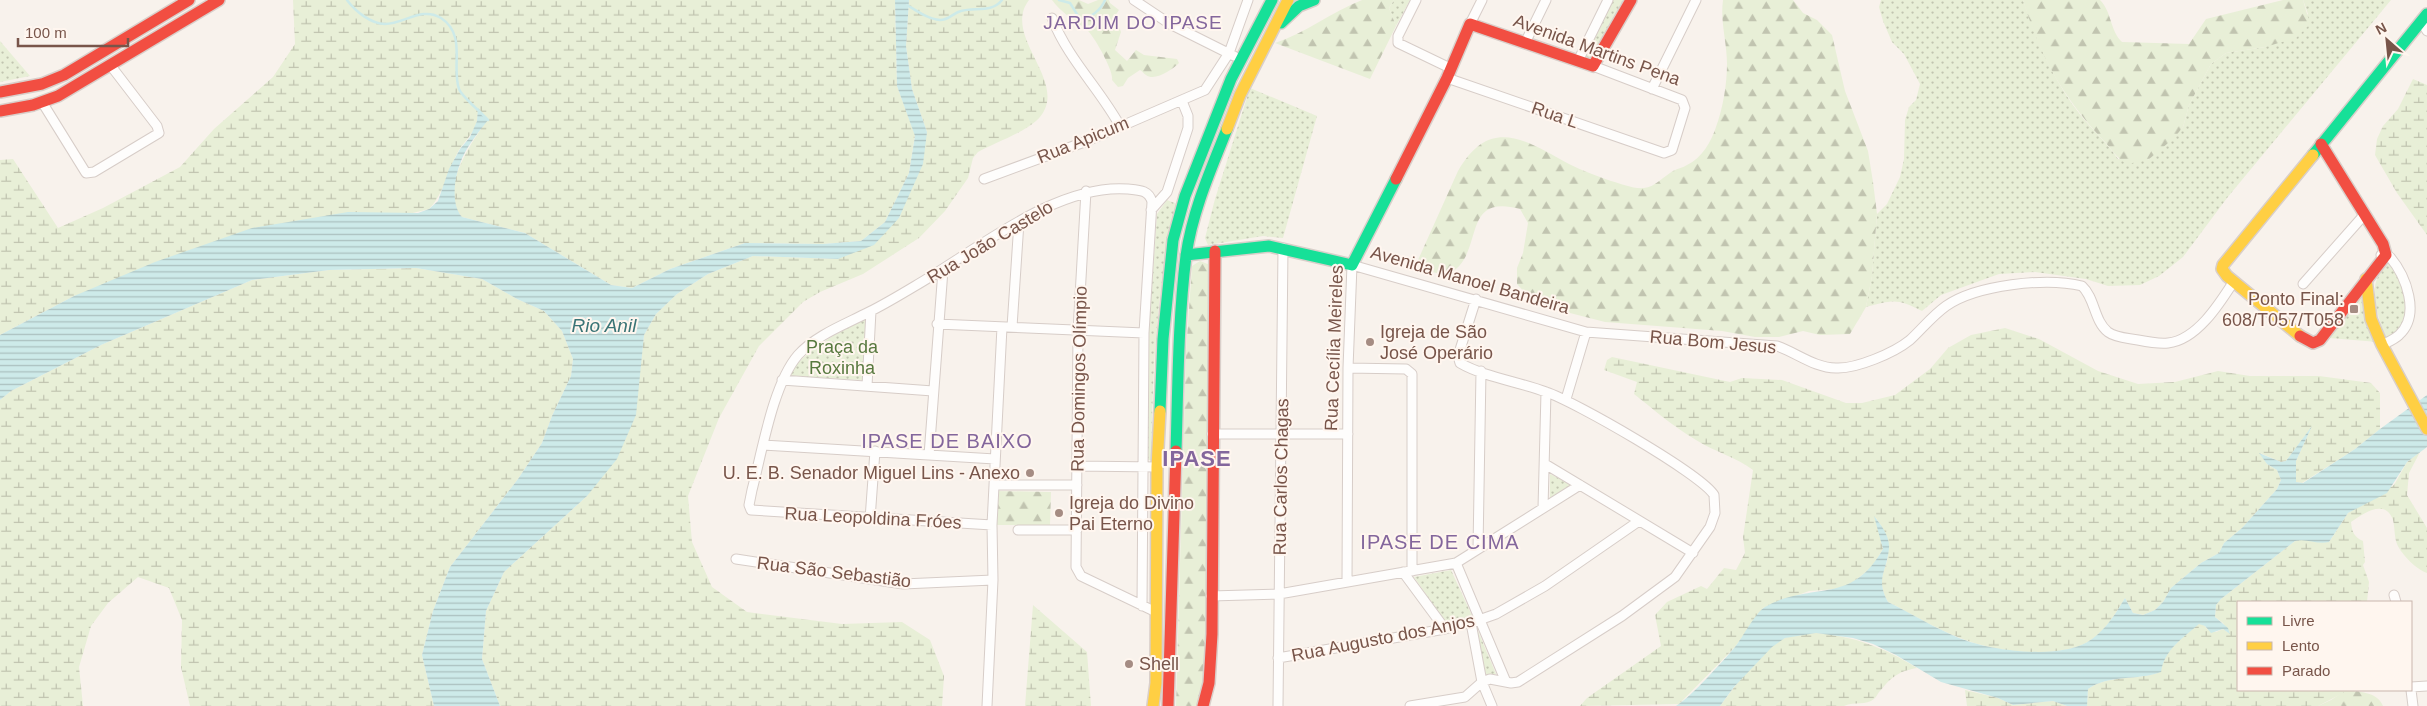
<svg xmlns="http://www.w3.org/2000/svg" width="2427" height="706" viewBox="0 0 2427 706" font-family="Arial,sans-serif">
<defs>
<pattern id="green-dots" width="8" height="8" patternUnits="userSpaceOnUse" patternTransform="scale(1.25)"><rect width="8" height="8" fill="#e8efd7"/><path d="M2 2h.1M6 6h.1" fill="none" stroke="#c1c4b0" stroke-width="1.8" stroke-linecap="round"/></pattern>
<pattern id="forest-firs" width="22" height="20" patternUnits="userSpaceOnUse" patternTransform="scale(1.25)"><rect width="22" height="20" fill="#e8efd7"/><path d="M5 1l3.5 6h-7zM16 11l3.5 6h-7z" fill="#c1c4b0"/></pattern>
<pattern id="wetland-marsh" width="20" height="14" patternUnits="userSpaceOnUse" patternTransform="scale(1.25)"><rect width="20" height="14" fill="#e8efd7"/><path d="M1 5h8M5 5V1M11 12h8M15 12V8" fill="none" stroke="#c1c4b0"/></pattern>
<pattern id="water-rules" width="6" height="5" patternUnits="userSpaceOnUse" patternTransform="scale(1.25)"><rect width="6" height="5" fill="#cdeae9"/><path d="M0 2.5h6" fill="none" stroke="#abc0bf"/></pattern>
</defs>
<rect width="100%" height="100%" fill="#f8f2ec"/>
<path fill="url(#green-dots)" d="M1394 0H1410L1396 26 1389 8Z
M1612 0H1623L1590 58 1584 57Z
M1881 0H2023C2037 41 2052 78 2079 113 2091 129 2107 142 2118 159L2148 160 2183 127 2189 105 2211 64 2226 53 2265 47 2308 14 2303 0H2391L2227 198 2183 257 2159 276 2140 285 2108 286 2086 279 2035 272 1999 274 1941 295 1922 311C1897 298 1893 300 1866 307L1872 276 1877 214 1887 204 1900 177 1904 159 1905 120 1909 107 1916 100 1920 84 1904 54 1892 42 1883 21 1879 7Z
M0 41 30 76 0 82Z
M1250 88 1317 116 1283 238 1263 236 1208 245 1205 238 1215 199Z
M1167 200 1177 204C1155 287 1153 375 1151 460H1147V354L1157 214Z
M2390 262C2403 286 2422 324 2386 338 2380 322 2369 294 2378 277 2381 272 2386 266 2390 262Z
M2360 299 2366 300 2378 342 2329 338Z
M867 318 863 380 788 376C806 348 838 333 867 318Z
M1550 474 1572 485 1550 498Z
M1451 570 1474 620 1447 625 1414 577Z
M1478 631 1496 674 1486 675 1477 632Z"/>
<path fill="url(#forest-firs)" d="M1052 0H1079L1088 4 1098 0H1109L1110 3 1119 10 1115 16 1121 32 1115 50 1127 61 1136 50 1144 55 1177 59 1179 63C1173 69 1155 82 1146 75 1144 74 1142 71 1140 70L1128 78 1123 86 1118 87 1112 80C1114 71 1094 36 1087 30 1075 20 1061 13 1052 0Z
M1362 0H1394L1389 8 1396 26 1370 79 1275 43C1306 33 1331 12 1362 0Z
M1723 0H1793L1803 13 1817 20 1832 35 1845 91 1868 151 1873 182 1877 214 1872 276 1866 307 1850 334 1820 335 1803 331 1779 337H1755L1722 331 1605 322 1570 313 1539 301 1528 296 1517 284V268L1523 253 1528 223 1520 209C1466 195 1481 240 1460 265 1457 269 1451 272 1447 275L1422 270 1418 260 1458 171C1490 115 1525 140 1569 164 1583 171 1597 176 1611 181 1622 184 1633 189 1644 188 1655 187 1664 176 1673 171 1678 168 1683 168 1687 165 1702 158 1711 142 1716 127 1723 108 1727 84 1727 64 1727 42 1720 22 1723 0Z
M2023 0H2100C2112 12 2110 31 2122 42L2189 44 2206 19 2283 0H2303L2310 24 2296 38 2265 47 2226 53 2211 64 2189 105 2183 127 2174 138 2148 160 2127 164C2116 158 2112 149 2103 140 2062 96 2041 58 2023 0Z
M1200 261 1210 265 1207 672 1198 706H1176L1186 352 1192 266Z
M997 491 1051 492 1050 525H996Z
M2346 690C2358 692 2377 691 2383 706H2318L2331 700Z"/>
<path fill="url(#wetland-marsh)" d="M293 0H895L897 86 915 135 909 173 885 222 861 241 823 244 745 243 670 269 632 288 611 285 525 233 462 217C437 191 472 142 487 120L478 109C478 114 478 119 476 124 472 135 465 141 459 150 448 169 444 194 429 209L74 296 0 335V160L13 159 58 228 103 208 180 167 214 129 273 77 295 44Z
M909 0H1029C1000 38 1075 85 1036 121 1023 133 994 143 978 152L973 158 968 178 945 211 919 238 863 274 820 292 803 302 759 346 719 418 688 496 692 542 712 587 747 612 842 624 902 622 930 640 944 676 942 706H500L482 659 486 611 504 572 587 496 640 370 644 335 656 314 677 294 708 274 753 256 838 259 899 218 927 132 912 89 906 46Z
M2413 79 2427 85V235L2397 193 2375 155 2377 139 2383 126 2398 109Z
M416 268 482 279 517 299 544 311 562 331 573 359 571 376 552 416 542 443 518 479 450 567 433 611 422 655 434 706H190L181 667 182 620 169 588 138 577 108 603 91 626 79 667 83 706H0V400L11 391 101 345 252 280 329 270Z
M2005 328 2039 339 2098 371 2138 384 2175 382 2218 371 2250 376H2319L2371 383 2380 393V429L2355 449 2302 483 2296 482V461L2311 428 2286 461 2281 462 2260 453 2267 464 2277 470 2281 480 2277 489 2242 528 2224 543 2219 553 2201 563 2171 588 2163 602 2155 610 2143 615 2133 613 2125 598C2116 613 2106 630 2091 640 2060 661 1994 652 1960 638 1936 629 1912 614 1888 602 1873 574 1890 571 1888 547 1888 536 1882 527 1876 518L1883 549 1872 567 1851 584 1837 589 1809 591 1763 608 1735 647 1679 704 1580 706 1587 698 1661 646 1655 615 1667 602 1701 586 1707 589 1724 568 1736 570 1745 553 1743 537 1753 470C1736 457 1715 452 1696 440 1674 427 1654 410 1634 394L1637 382 1604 370 1607 360 1612 357 1730 382 1742 378 1782 380 1846 403H1862L1895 395 1930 369 1948 348 1971 335Z
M2420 452 2409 473 2407 495 2427 528V573C2417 570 2401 554 2397 544 2394 536 2395 528 2393 520 2385 498 2363 514 2351 522 2352 532 2354 537 2363 541L2365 562 2363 565 2369 582 2367 602H2238V690H2346L2343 693 2318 706H2087L2088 689C2109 674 2137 681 2160 672 2164 650 2183 638 2199 623L2205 626 2208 630 2216 632 2223 629 2229 633 2223 623 2215 617 2216 605 2221 599 2295 541 2303 539 2329 542 2348 513 2394 485 2407 462Z
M1033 605 1087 652 1091 706H1025Z
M1816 633C1854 636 1885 648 1917 668 1900 671 1892 676 1881 690 1878 692 1877 697 1874 699 1866 706 1855 701 1844 706H1720C1736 685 1761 649 1785 638 1795 634 1806 634 1816 633Z
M1965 690 1998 698 2013 705 2053 701 2067 706H1967Z"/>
<path fill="url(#water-rules)" d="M895 0H909L906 46 912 89 927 132 923 164 899 218 874 245 838 259 753 256 708 274 677 294 656 314 644 335 636 415 617 459 587 496 504 572 486 611 482 659 500 706H434L422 655 433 611 450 567 518 479 542 443 552 416 571 376 573 359 562 331 544 311 517 299 482 279 416 268 329 270 252 280 101 345 11 391 0 400V335L74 296 155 262 252 228 348 212 418 213 429 209 438 201 449 169 460 149 470 137 477 121 478 108 488 120C478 133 465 148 460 164 454 179 451 205 462 217L525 233 611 285 632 288 670 269 745 243 823 244 861 241 885 222 909 173 915 136 897 86Z
M2427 395V447L2407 462 2387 493 2348 513 2329 542C2317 545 2307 538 2295 541L2221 599 2216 605 2215 617 2228 628 2230 634 2223 629 2211 633 2205 626 2199 624C2183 638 2164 650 2161 672 2137 681 2109 674 2088 689L2087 706H2067L2053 701 2013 705 1998 698 1941 682 1896 655 1873 644 1853 638 1816 633 1785 638 1772 647 1734 687 1720 706H1676C1692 696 1722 662 1735 647 1743 637 1755 613 1765 607 1813 580 1850 607 1883 549L1874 516C1881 525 1890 536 1889 548 1887 572 1875 578 1888 602 1912 614 1935 628 1959 638 1991 651 2063 661 2092 639 2107 628 2116 613 2125 598L2133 613 2143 615 2155 610 2163 602 2171 588 2201 563 2219 553 2224 543 2242 528 2277 489 2281 480 2277 470 2267 464 2259 453 2281 462 2286 461 2312 426 2296 461V482L2303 483 2355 449 2380 429Z"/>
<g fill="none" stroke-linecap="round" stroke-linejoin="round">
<path stroke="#cdeae9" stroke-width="2.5" d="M347 0C355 11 371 24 385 24 404 24 422 6 441 18 467 35 451 66 459 89 462 97 481 112 488 120
M1059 0 1070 3 1080 19C1091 18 1101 10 1105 0
M907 5C917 11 928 19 940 20 949 20 953 13 961 11 975 7 992 13 1002 0"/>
<defs>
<path id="street" d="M1134 0 1170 24 1234 56
M1416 0 1398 36V43L1450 68
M1052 18C1068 59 1099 88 1120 126
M1470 24 1482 0
M2424 26 2427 31
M1525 43 1546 0
M1578 61 1608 0
M1447 78 1664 153 1672 150 1685 108 1682 100 1593 66
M1652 89 1696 0
M42 102 86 173 94 172 159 133 157 126 111 66
M984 179 1087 141 1205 90 1229 53 1248 0
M1086 191 1078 331 1076 567 1081 576 1156 612
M1151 210 1167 192 1188 128V116L1182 101
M2381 255 2390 257C2406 276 2421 315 2399 335 2395 339 2388 342 2382 345
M2303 284 2365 214
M937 324 1144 333
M1012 327 1019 222
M1348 368 1406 369 1412 374V571
M782 380 933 391
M867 386 871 311
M1566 399 1586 332
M1212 434H1348
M763 445 995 459
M929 455 943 270
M1545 464 1693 553
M1077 466 1157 467
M994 485H1077
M1543 508 1546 392
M870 519 875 451
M992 525 751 510 749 505 752 490C762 452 773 384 798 355 816 335 846 324 869 312 885 304 900 295 915 286 976 251 1056 183 1128 189 1139 190 1149 190 1152 202L1144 333 1142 606
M1018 530H1077
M1478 549 1481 371
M736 559 903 584 993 580
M1456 563 1506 682
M1403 572 1445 629
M1347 582 1348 368 1352 265 1586 332 1777 346C1797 353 1815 368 1836 368 1856 369 1894 353 1910 340 1922 329 1932 316 1946 306 1976 285 2046 277 2082 286 2095 298 2094 321 2108 332 2116 338 2128 338 2138 340 2148 342 2158 344 2168 343 2197 340 2220 303 2234 281
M2394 595 2396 602
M1211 596 1279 594 1456 563 1580 485
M1471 623 1482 682 1492 706
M1278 658 1445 629 1479 620 1496 614 1545 586 1639 521
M2411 687 2427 686
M2411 690 2413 706
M987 706 993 580 992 525 1002 327
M1278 706 1283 248
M1410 706 1465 697 1482 682 1490 679 1511 683 1518 682 1622 616 1675 577 1710 527 1715 513 1714 495C1701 474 1574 401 1546 392 1520 382 1484 377 1460 363L1458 356 1476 299"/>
<path id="fast" d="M1281 23 1299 6 1314 0
M2313 155 2427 14
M1186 255 1269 246 1352 265 1396 179
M1160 411 1163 339 1173 240 1185 196 1231 79 1272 0
M1176 451C1178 386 1178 320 1186 256 1192 212 1211 169 1227 129"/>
<path id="slow" d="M1227 129 1240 95 1288 0
M2366 279 2371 319 2382 345 2427 429
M2300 336 2227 276 2222 269 2223 265 2313 155
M1153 706 1156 683 1157 467 1160 411"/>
<path id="jam" d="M0 92 42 84 64 75 189 0
M0 111 33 105 58 96 219 0
M1396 179 1447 78 1470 24 1593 66 1631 0
M2300 336 2313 343 2320 340 2386 255 2383 244 2321 144
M1168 706 1176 451
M1203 706 1209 683 1212 634 1215 251"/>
</defs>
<use href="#street" stroke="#d7cdc8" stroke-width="11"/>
<use href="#fast" stroke="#d9cfca" stroke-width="14"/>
<use href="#slow" stroke="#d9cfca" stroke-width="14"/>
<use href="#jam" stroke="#d9cfca" stroke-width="14"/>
<use href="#street" stroke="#fefdfc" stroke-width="9"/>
<use href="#fast" stroke="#16e098" stroke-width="11"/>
<use href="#slow" stroke="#ffcf43" stroke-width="11"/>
<use href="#jam" stroke="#f24e42" stroke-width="11"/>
</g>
<g fill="#a58c83" stroke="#fff6ef" stroke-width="2">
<rect x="2349" y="304" width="10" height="10" rx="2.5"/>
<circle cx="1370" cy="342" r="5"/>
<circle cx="1030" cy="473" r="5"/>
<circle cx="1059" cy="513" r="5"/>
<circle cx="1129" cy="664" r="5"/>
</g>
<g text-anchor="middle" stroke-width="4" stroke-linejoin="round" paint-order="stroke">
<g font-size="18" fill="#78554a" stroke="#fff6ef">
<text transform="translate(1597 50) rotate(20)" y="6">Avenida Martins Pena</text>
<text transform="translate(1555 115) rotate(19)" y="6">Rua L</text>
<text transform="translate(1083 140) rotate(-22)" y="6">Rua Apicum</text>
<text transform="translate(990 242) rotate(-31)" y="6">Rua João Castelo</text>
<text transform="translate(1470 280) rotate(16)" y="6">Avenida Manoel Bandeira</text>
<text transform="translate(1713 342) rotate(5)" y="6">Rua Bom Jesus</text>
<text transform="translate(1334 348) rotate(-88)" y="6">Rua Cecília Meireles</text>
<text transform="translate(1079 379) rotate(-89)" y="6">Rua Domingos Olímpio</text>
<text transform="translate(1281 477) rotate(-89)" y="6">Rua Carlos Chagas</text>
<text transform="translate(873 518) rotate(3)" y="6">Rua Leopoldina Fróes</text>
<text transform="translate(834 572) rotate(7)" y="6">Rua São Sebastião</text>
<text transform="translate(1383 638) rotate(-11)" y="6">Rua Augusto dos Anjos</text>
</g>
<g font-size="18" fill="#78554a" stroke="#fff6ef" text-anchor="start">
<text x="2344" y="305" text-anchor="end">Ponto Final:<tspan x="2344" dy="21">608/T057/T058</tspan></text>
<text x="1380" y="338">Igreja de São<tspan x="1380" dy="21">José Operário</tspan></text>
<text x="1020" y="479" text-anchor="end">U. E. B. Senador Miguel Lins - Anexo</text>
<text x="1069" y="509">Igreja do Divino<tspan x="1069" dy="21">Pai Eterno</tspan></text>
<text x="1139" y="670">Shell</text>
</g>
<g font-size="18" fill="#58793f" stroke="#fff6ef">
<text x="842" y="353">Praça da<tspan x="842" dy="21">Roxinha</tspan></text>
</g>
<g font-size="19" letter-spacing="1" fill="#83669c" stroke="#fff6ef">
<text x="1133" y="29">JARDIM DO IPASE</text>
</g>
<g font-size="19" font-style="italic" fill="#3a7476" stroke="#fff6ef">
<text x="604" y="332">Rio Anil</text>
</g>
<g font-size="20" letter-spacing="1" fill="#83669c" stroke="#fff6ef">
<text x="947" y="448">IPASE DE BAIXO</text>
<text x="1440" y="549">IPASE DE CIMA</text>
</g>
<g font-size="22" font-weight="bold" letter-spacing="1" fill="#83669c" stroke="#fff6ef">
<text x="1197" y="466">IPASE</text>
</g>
</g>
<rect x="2237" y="601" width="175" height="90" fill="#fff6ef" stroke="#c9b6ad"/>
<rect x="2247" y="617" width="25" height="8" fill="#16e098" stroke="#c9b6ad"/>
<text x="2282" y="626" font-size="15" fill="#78554a">Livre</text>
<rect x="2247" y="642" width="25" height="8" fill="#ffcf43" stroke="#c9b6ad"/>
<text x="2282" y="651" font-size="15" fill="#78554a">Lento</text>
<rect x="2247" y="667" width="25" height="8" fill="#f24e42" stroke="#c9b6ad"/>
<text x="2282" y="676" font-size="15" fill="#78554a">Parado</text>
<g transform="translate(2387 40) rotate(333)" stroke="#fff6ef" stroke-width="4" paint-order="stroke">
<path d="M0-4L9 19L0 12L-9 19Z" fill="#78554a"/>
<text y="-8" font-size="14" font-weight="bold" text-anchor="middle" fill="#78554a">N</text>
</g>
<path d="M18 38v8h110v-8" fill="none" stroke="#78554a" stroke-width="2.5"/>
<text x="25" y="38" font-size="15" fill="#78554a" stroke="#fff6ef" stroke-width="4" paint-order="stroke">100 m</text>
</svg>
